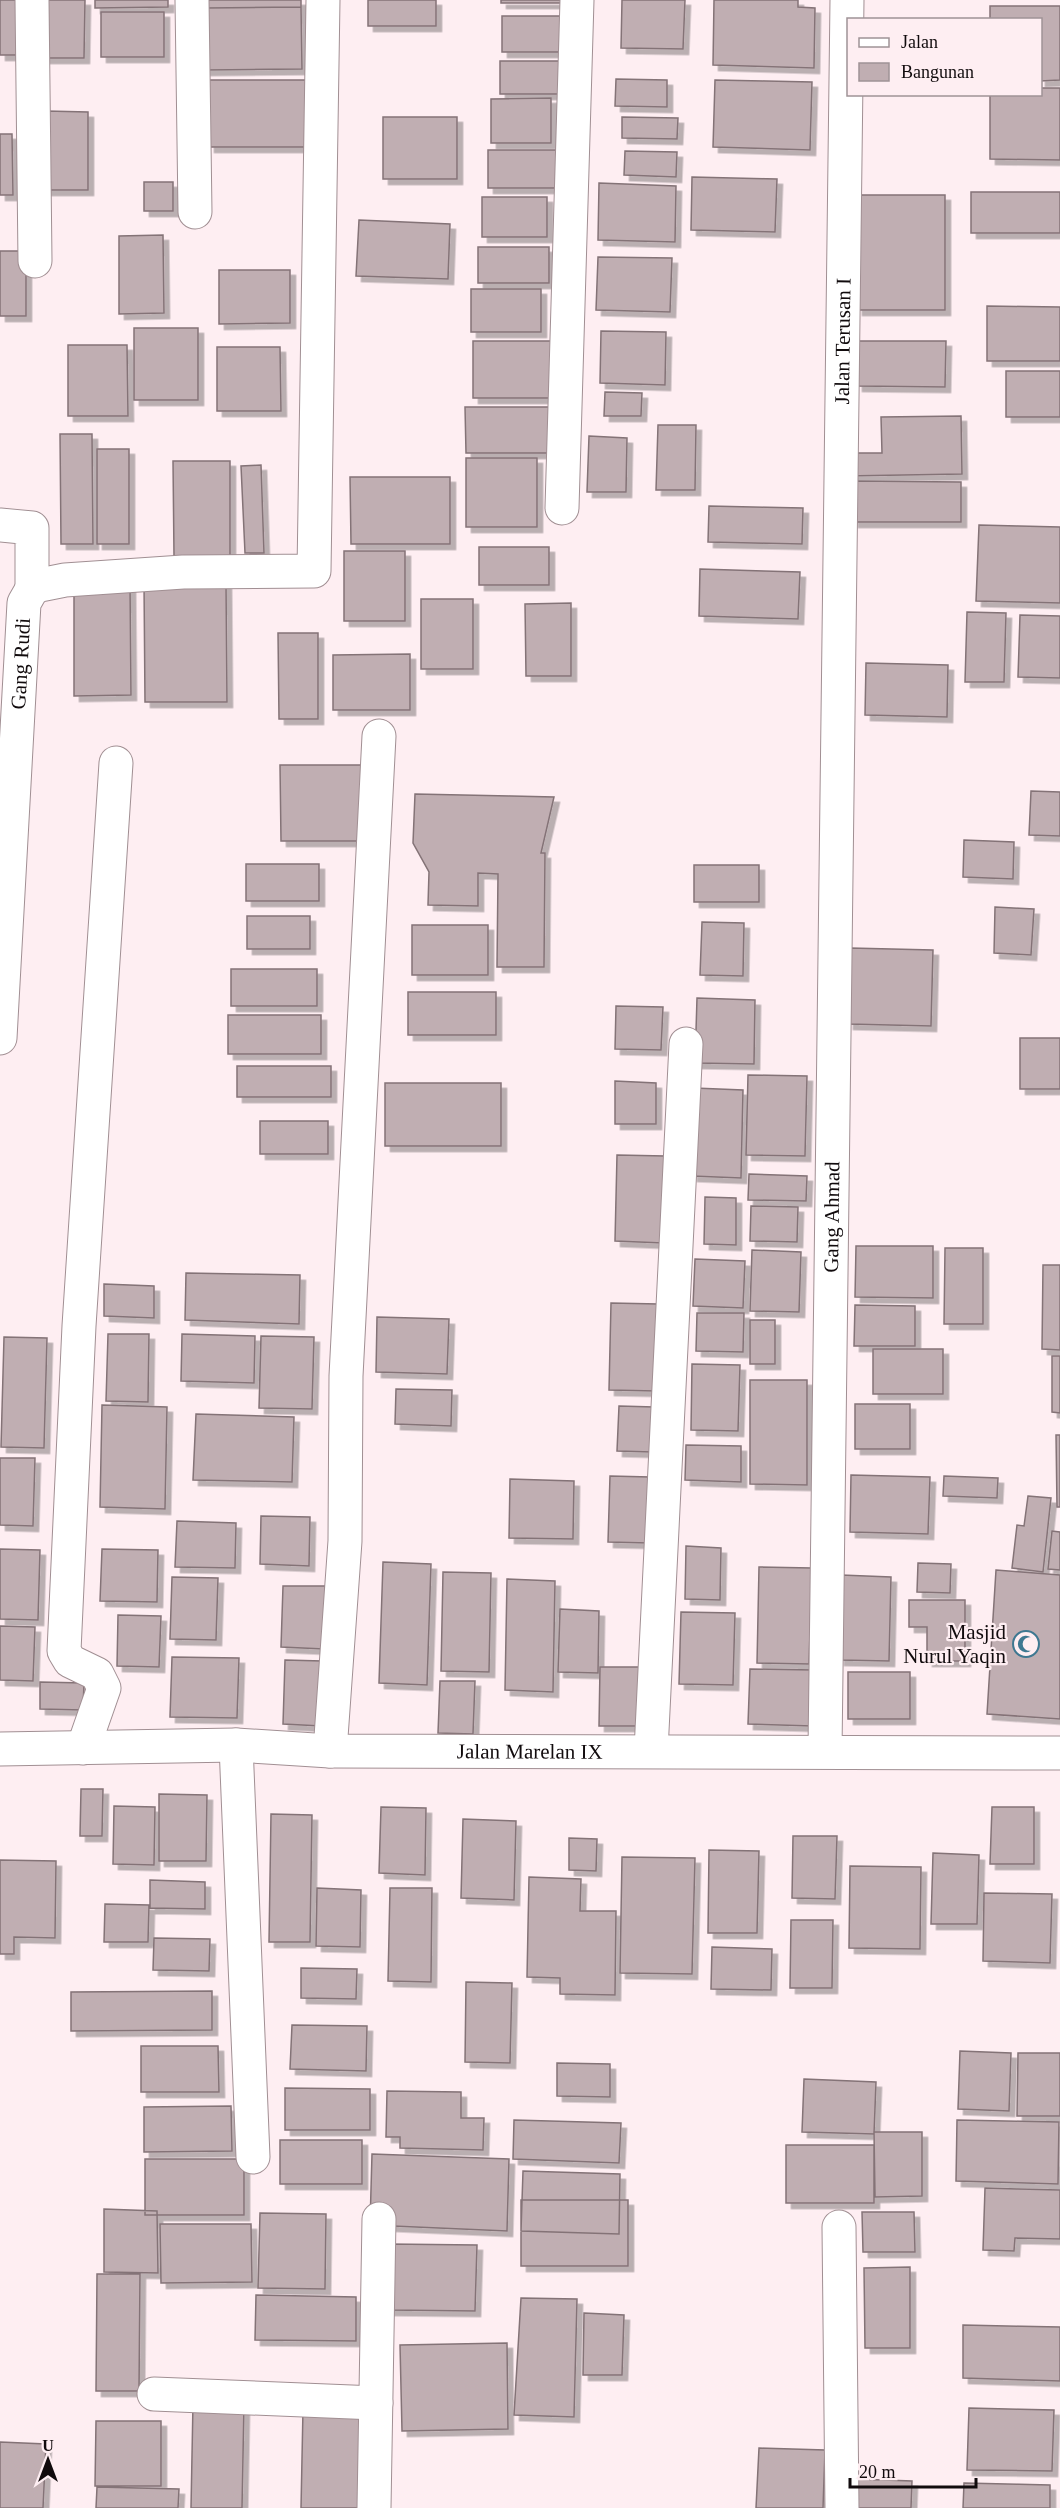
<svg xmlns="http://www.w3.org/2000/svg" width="1060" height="2508" viewBox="0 0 1060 2508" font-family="'Times New Roman',serif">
<defs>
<filter id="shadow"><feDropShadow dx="5.5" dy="5.5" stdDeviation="0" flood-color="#0004"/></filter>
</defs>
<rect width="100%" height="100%" fill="#feeef2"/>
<path fill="#c0aeb2" stroke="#847377" stroke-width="1.5" filter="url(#shadow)" d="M0 0H17V55H0Z
M41 0H85L84 58H40Z
M95 0H168V7L95 8Z
M205 0H301V7L205 8Z
M368 0H436V26H368Z
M501 0H570V3H501Z
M622 0H685L683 49 621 48Z
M714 0H798V7L815 8 814 68 713 65Z
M990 6H1060V80L1040 81V20H990Z
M301 7 302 69 205 70V8Z
M101 12H164V57H101Z
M502 16H560V52H502Z
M500 61H567V94H500Z
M616 79 667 80V107L615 106Z
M209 80H308V147H209Z
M715 80 812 82 810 150 713 147Z
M1040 88H1060V160L990 159V94H1040Z
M551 98V143H491V99Z
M46 111 88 112V190H45Z
M383 117H457V179H383Z
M622 117 678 118 677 139 622 138Z
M0 134H12L13 195H0Z
M488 150H558V188H488Z
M625 151 677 152 676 177 624 175Z
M692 177 777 179 775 232 691 230Z
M144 182H173V211H144Z
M599 183 676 186 675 242 598 240Z
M971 192H1060V233H971Z
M857 195H945V310H857Z
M482 197H547V237H482Z
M359 220 450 224 448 279 356 276Z
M163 235 164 313 119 314V236Z
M478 247H549V283H478Z
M0 251H26V316H0Z
M598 257 672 258 670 312 596 310Z
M219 270H290V323L219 324Z
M471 289H541V332H471Z
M987 306 1060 307V361H987Z
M134 328H198V400H134Z
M601 331 666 332 665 385 600 383Z
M473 341H551V398H473Z
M857 341H946L945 387 857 386Z
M68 345H127L128 416H68Z
M217 347H280L281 411H217Z
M1006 371H1060V417H1006Z
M605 392 642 393 641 416H604Z
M465 407H549V453H466Z
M961 416 962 474 845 476 844 453H882L881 417Z
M658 425H696L695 490H656Z
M60 434H92L93 544H61Z
M589 436 627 438 626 492H587Z
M97 449H129V544H97Z
M466 458H537V527H466Z
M173 461H230V556H174Z
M261 465 264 553H245L241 466Z
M350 477H450V544H351Z
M853 481 961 482V522H853Z
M709 506 803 508 802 544 708 542Z
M979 525 1060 527V603L976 601Z
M479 547H549V585H479Z
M344 551H405V621H344Z
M700 569 800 572 798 619 699 616Z
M74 583H130L131 695 74 696Z
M144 583H226L227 702H145Z
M421 599H473V669H421Z
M571 603V676H526L525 604Z
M967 612 1006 613 1004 682H965Z
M1020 615 1060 616V678L1018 677Z
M278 633H318V719H279Z
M410 654V710H333V655Z
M866 663 948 665 947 717 865 715Z
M280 765H363V841H281Z
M1031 791 1060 792V836L1029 835Z
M415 794 554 797 541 853H545L544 967H497L498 874 478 873V906L428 905 429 872 413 843Z
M964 840 1014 842 1013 879 963 877Z
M246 864H319V901H246Z
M694 865H759V902H694Z
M995 907 1034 909 1031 955 994 953Z
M247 916H310V949H247Z
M702 922 744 923 743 976 700 975Z
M412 925H488V975H412Z
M850 948 933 950 931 1026 848 1024Z
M231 969H317V1006H231Z
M408 992H496V1035H408Z
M697 998 755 1000 754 1064 695 1063Z
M616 1006 663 1007 661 1050 615 1049Z
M228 1015H321V1054H228Z
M1020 1038H1060V1089H1020Z
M237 1066H331V1097H237Z
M748 1075 807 1076 805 1156 746 1155Z
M615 1081 656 1083V1124H615Z
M385 1083H501V1146H385Z
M694 1088 743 1090 741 1178 692 1176Z
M260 1121H328V1154H260Z
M617 1155 665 1156 663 1243 615 1241Z
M749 1174 807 1176 806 1201 748 1200Z
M705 1197 736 1198V1245L704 1244Z
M751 1206 798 1207 797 1242 750 1241Z
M856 1246H933V1298L855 1297Z
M945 1248H983V1324H944Z
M752 1250 801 1252 799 1312 750 1311Z
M695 1259 745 1261 743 1308 693 1306Z
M1043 1265H1060V1350L1042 1349Z
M186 1273 300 1275 299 1324 185 1320Z
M104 1284 154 1286V1318L104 1316Z
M611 1303 658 1304 656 1391 609 1390Z
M855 1305 915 1306V1346H854Z
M697 1313H744L743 1352 696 1351Z
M377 1317 449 1319 447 1374 376 1372Z
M750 1320H775V1364H750Z
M108 1334H149L148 1402 106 1401Z
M182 1334 255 1336 254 1383 181 1381Z
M261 1336 314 1337 312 1409 259 1408Z
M4 1337 47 1338 44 1448 1 1447Z
M873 1349H943V1394H873Z
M1052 1356H1060V1413L1052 1412Z
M692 1364 740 1365 738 1431 691 1430Z
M750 1380H807V1485L750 1484Z
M396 1389 452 1390 451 1426 395 1424Z
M855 1404H910V1449H855Z
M102 1405 167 1407 165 1509 100 1507Z
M619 1406 654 1407 652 1452 617 1451Z
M196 1414 294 1417 292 1482 193 1480Z
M1056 1435H1060V1507H1057Z
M686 1445 741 1446V1482L685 1480Z
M0 1458H35L33 1526 0 1525Z
M851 1475 930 1477 928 1534 850 1532Z
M610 1476 650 1477 649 1543 608 1542Z
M944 1476 998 1478 997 1498 943 1496Z
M510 1479 574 1481 573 1539 509 1538Z
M1028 1496 1051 1498 1043 1572 1012 1568 1017 1525 1024 1526Z
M261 1516 310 1517 309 1566 260 1564Z
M177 1521 236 1523 235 1568 175 1567Z
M1052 1531 1060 1532V1570L1048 1569Z
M686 1546 721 1548 720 1600 685 1599Z
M0 1549 40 1550 38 1620 0 1619Z
M102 1549 158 1550 157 1602 100 1601Z
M383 1562 431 1564 427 1685 379 1683Z
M918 1563 951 1564 950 1593 917 1592Z
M759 1567 812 1568 809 1664 757 1663Z
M996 1570 1060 1575V1719L987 1714Z
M443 1572 491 1573 489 1672 441 1671Z
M841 1575 891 1577 889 1661 839 1660Z
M172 1577 218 1578 216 1640 170 1639Z
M507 1579 555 1581 553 1692 505 1690Z
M283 1586H325L324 1649 281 1647Z
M909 1600H965V1661H927V1627H909Z
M560 1609 599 1611 598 1673 558 1672Z
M681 1612 735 1613 733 1685 679 1684Z
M118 1615 161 1616 159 1667 117 1666Z
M0 1626 35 1627 33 1681 0 1680Z
M172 1657 239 1658 237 1718 170 1717Z
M285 1660 322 1661 321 1726 283 1724Z
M600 1667H647L645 1726H599Z
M750 1669 814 1670 812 1726 748 1724Z
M848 1672H910V1719H848Z
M440 1681H475L473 1734 438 1733Z
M40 1682 84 1683 83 1710 40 1709Z
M81 1789H103L102 1836H80Z
M159 1794 207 1795 206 1861H159Z
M114 1806 155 1807 154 1865 113 1864Z
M381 1807 426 1808 425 1875 379 1873Z
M992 1807H1034V1864H990Z
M271 1814 312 1815 310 1942H269Z
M463 1819 516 1821 514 1900 461 1898Z
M793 1836H837L835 1899 792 1898Z
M569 1838 597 1839 596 1871 569 1870Z
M709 1850 759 1851 757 1933H708Z
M933 1853 979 1855 977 1924H931Z
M622 1857 695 1858 692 1974 620 1973Z
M0 1860 56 1861 55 1938 14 1937V1954H0Z
M850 1866 921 1867 920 1949 849 1948Z
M529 1877 581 1879 580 1911H616L615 1995 560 1994V1978L527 1977Z
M150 1880 205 1882V1909L150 1908Z
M317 1888 361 1890 360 1947 316 1946Z
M390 1888H432L431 1982 388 1981Z
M984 1893 1052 1894 1050 1963 983 1961Z
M105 1904 149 1905 148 1942H104Z
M791 1920H833L832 1988H790Z
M154 1938 210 1939 209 1971 153 1970Z
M712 1947 772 1949 771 1990 711 1989Z
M301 1968 357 1969 356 1999 301 1998Z
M466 1982 512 1983 510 2063 465 2062Z
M212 1991V2030L71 2031V1992Z
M292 2025 367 2026 366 2071 290 2069Z
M141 2046H218L219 2092H141Z
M960 2051 1011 2053 1009 2111 958 2109Z
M1018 2053H1060V2116H1017Z
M557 2063 610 2064V2097L557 2096Z
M804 2079 876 2082 874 2134 802 2132Z
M285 2088 370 2089V2130H285Z
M387 2091 461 2092V2118H484L483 2150 400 2148V2137H386Z
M231 2106 232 2151 144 2152V2107Z
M514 2120 621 2123 619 2163 513 2159Z
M957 2120 1059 2122 1058 2184 956 2181Z
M874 2132H922V2196L875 2197Z
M280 2140H362V2184H280Z
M786 2145H874V2203H786Z
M372 2154 509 2159 507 2231 370 2225Z
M145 2159H244V2215H145Z
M523 2171 620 2174 619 2234 521 2231Z
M985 2188 1060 2190V2239L1015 2238 1014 2251 983 2250Z
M521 2200H628V2266H521Z
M104 2209 157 2211 158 2273 104 2272Z
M862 2212H914L915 2252H863Z
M260 2213 326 2214 325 2289 258 2288Z
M160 2224H251L252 2282 161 2283Z
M388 2244 477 2245 475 2311 388 2310Z
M910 2267V2348H865L864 2268Z
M97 2274H140L139 2391H96Z
M256 2295 356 2297V2341L255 2340Z
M521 2298 577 2299 574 2417 514 2415Z
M584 2313 624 2315 622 2375H583Z
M963 2325 1060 2327V2381L963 2378Z
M507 2343 508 2429 402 2431 400 2345Z
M193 2403 244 2404 242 2508H191Z
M969 2408 1054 2410 1052 2471 967 2470Z
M303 2409 365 2411 364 2508H301Z
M96 2421H161V2486H95Z
M0 2442 46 2444 43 2508H0Z
M759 2448 825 2450 823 2508H756Z
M855 2479 912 2481 911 2508H854Z
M964 2483 1050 2485V2508H963Z
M97 2487 179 2489 178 2508H96Z"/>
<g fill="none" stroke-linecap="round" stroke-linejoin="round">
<defs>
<g id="street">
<path d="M32 0 35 261"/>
<path d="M192 0 195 212"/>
<path d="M562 508 577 0"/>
<path d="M0 525 32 528V589"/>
<path id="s1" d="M0 1038 24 603 32 589 40 585 65 580 183 572 314 571 323 0"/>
<path d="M236 1745 253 2157"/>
<path d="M83 1748 104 1688 97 1674 70 1661 64 1651 79 1326 116 763"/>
<path d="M330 1751 345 1541 346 1376 379 736"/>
<path d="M651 1751 686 1044"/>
<path id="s2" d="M825 1751 847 0"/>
<path d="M839 2227 842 2508"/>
<path d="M154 2394 376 2403"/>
<path d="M374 2508 379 2219"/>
</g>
<g id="secondary">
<path id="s3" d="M0 1749 236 1745 330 1751 1060 1753"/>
</g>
</defs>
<use href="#street" stroke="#a18f93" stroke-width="35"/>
<use href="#secondary" stroke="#a18f93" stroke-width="35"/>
<use href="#street" stroke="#fff" stroke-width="33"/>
<use href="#secondary" stroke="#fff" stroke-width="33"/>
</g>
<defs>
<symbol id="mosque-ring" viewBox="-11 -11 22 22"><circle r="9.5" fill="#feeef2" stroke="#3e7891" stroke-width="1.5"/><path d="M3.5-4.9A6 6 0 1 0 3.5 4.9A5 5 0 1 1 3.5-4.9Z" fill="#3e7891"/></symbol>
</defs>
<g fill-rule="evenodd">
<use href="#mosque-ring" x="1011" y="1629" width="30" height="30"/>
</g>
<g text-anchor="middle" stroke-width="4.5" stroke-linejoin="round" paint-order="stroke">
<g font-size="21" fill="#110b0d" stroke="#feeef2">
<text dy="7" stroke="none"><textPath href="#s2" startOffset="1410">Jalan Terusan I</textPath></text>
<text dy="7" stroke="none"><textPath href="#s1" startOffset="375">Gang Rudi</textPath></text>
<text dy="7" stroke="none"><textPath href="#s2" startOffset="534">Gang Ahmad</textPath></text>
<text dy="7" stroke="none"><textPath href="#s3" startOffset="530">Jalan Marelan IX</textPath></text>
</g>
<g font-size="21" fill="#110b0d" stroke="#feeef2" text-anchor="end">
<text x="1006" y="1639">Masjid<tspan x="1006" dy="24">Nurul Yaqin</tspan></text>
</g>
</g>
<rect x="847" y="18" width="195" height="78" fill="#feeef2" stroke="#9f9396" stroke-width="1.5"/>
<rect x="859" y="38" width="30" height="9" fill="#ffffff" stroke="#9f9396" stroke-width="1.5"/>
<text x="901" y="48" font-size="18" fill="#110b0d">Jalan</text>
<rect x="859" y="63" width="30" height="18" fill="#c0aeb2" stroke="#9f9396" stroke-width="1.5"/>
<text x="901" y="78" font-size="18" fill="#110b0d">Bangunan</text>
<g transform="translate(48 2460)" stroke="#feeef2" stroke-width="4.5" paint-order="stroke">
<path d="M0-4.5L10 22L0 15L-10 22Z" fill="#110b0d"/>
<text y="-9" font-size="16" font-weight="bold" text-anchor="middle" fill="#110b0d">U</text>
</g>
<path d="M850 2478v9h126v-9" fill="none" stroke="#110b0d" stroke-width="3"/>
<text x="859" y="2478" font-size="18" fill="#110b0d" stroke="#feeef2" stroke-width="4.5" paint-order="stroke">20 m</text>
</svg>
